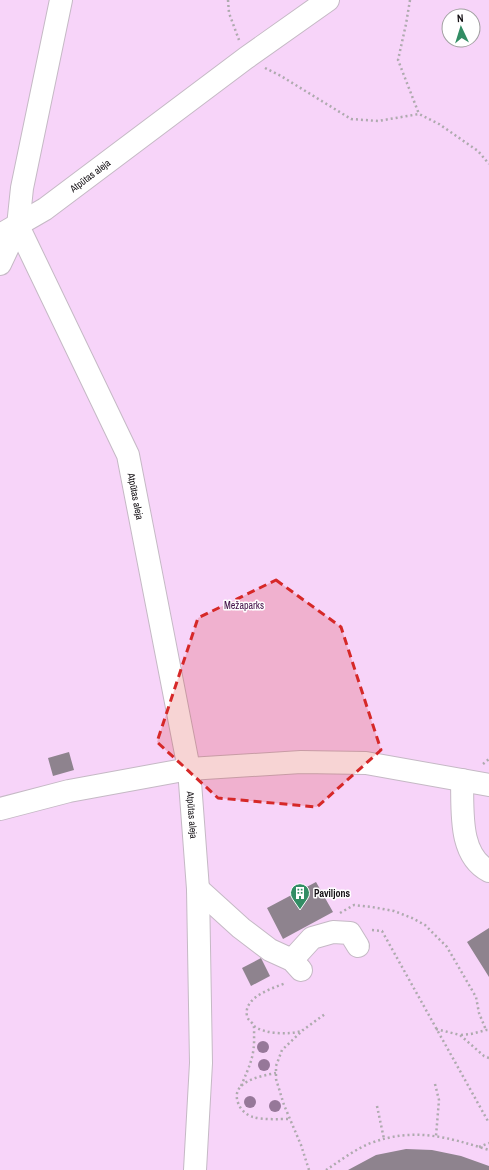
<svg xmlns="http://www.w3.org/2000/svg" width="489" height="1170" viewBox="0 0 489 1170" font-family="'Archivo Narrow',sans-serif">
<rect width="100%" height="100%" fill="#fef9fe"/>
<path fill="#f7d4f9" fill-rule="evenodd" d="M0 0H489V1170H0ZM449 16H473V40H449Z"/>
<path fill="#8e838e" d="M69 752 74 770 53 776 48 758Z
M316 882 333 912 283 939 267 908Z
M489 928V977L467 942Z
M261 958 270 976 251 986 242 968Z
M406 1149 432 1150 461 1156 489 1166V1170H348L376 1155Z"/>
<g fill="none" stroke-linecap="round" stroke-linejoin="round">
<defs>
<g id="minor">
<path id="s1" d="M18 226 128 455 189 769 198 889 201 1063 195 1170"/>
<path id="s2" d="M0 235 45 209 246 58 328 0"/>
<path d="M0 264 18 226 22 188 61 0"/>
<path d="M462 780C463 810 458 855 489 871"/>
<path d="M0 809 69 791 189 769 301 762 366 763 489 785"/>
<path d="M198 889 241 928 270 950 292 960 301 970"/>
<path d="M292 960 312 938 333 932 350 933 358 946"/>
</g>
</defs>
<use href="#minor" stroke="#c5b9c5" stroke-width="24"/>
<path stroke="#aeaaae" stroke-width="2.5" stroke-dasharray="2 3" stroke-linecap="butt" d="M228 0 229 13 239 40
M410 0 406 24 398 60 419 114
M265 68 281 76 351 119 378 121 419 114 439 124 478 151 489 164
M483 764 489 759
M340 913 354 905 372 907 394 911 412 918 425 925 447 947 476 997 479 1013 486 1030
M372 930 382 931 489 1123
M254 1026C264 1034 289 1035 301 1031
M436 1029 460 1035 484 1056 489 1058
M461 1035 471 1034 486 1030H489
M276 1073C260 1076 228 1082 239 1105 241 1110 248 1116 253 1117 262 1120 280 1119 290 1119
M435 1084 439 1100 436 1136
M241 1086C249 1067 255 1056 254 1035 254 1031 255 1026 252 1023 250 1020 248 1020 247 1016 243 997 273 988 286 983
M377 1106 384 1139
M479 1147 489 1143
M309 1170 301 1145 284 1105 276 1079V1066L282 1050 303 1030 325 1014
M326 1170C340 1161 355 1149 371 1143 414 1127 447 1137 489 1150"/>
<use href="#minor" stroke="#fff" stroke-width="22"/>
</g>
<g fill="#967899">
<circle cx="263" cy="1047" r="6"/>
<circle cx="264" cy="1065" r="6"/>
<circle cx="250" cy="1102" r="6"/>
<circle cx="275" cy="1106" r="6"/>
</g>
<path fill="#d62828" fill-opacity="0.2" stroke="#d62828" stroke-width="3" stroke-dasharray="8 5" stroke-linejoin="round" d="M276 580 341 627 381 750 317 807 218 798 157 742 198 618Z"/>
<defs>
<symbol id="building-pin" viewBox="-11 -11 22 30"><path d="M0 17L-7.5 6A9.5 9.5 0 1 1 7.5 6Z" fill="#328d64" stroke="#fff"/><path d="M-4-6H4V6H1V3H-1V6H-4ZM-2.5-4.3h1.7v1.8h-1.7ZM.8-4.3h1.7v1.8H.8ZM-2.5-1h1.7V.8h-1.7ZM.8-1h1.7V.8H.8Z" fill="#fff"/></symbol>
</defs>
<g fill-rule="evenodd">
<use href="#building-pin" x="289" y="882" width="22" height="30"/>
</g>
<g text-anchor="middle" stroke-width="3" stroke-linejoin="round" paint-order="stroke">
<g font-size="10" fill="#151115" stroke="#fff">
<text dy="4" stroke="none"><textPath href="#s2" startOffset="108">Atpūtas aleja</textPath></text>
<text dy="4" stroke="none"><textPath href="#s1" startOffset="296">Atpūtas aleja</textPath></text>
<text dy="4" stroke="none"><textPath href="#s1" startOffset="620">Atpūtas aleja</textPath></text>
</g>
<g font-size="10" fill="#410f46" stroke="#fff">
<text x="244" y="609">Mežaparks</text>
</g>
<g font-size="10" font-weight="bold" fill="#151115" stroke="#fff" text-anchor="start">
<text x="314" y="897">Paviljons</text>
</g>
</g>
<g transform="translate(461 28) rotate(356)"><circle r="19" fill="#ffffff" stroke="#a1a0a1"/>
<path d="M0-3L7 15L0 10L-7 15Z" fill="#328d64"/>
<text y="-6" font-size="11" font-weight="bold" text-anchor="middle" fill="#151115">N</text>
</g>
</svg>
